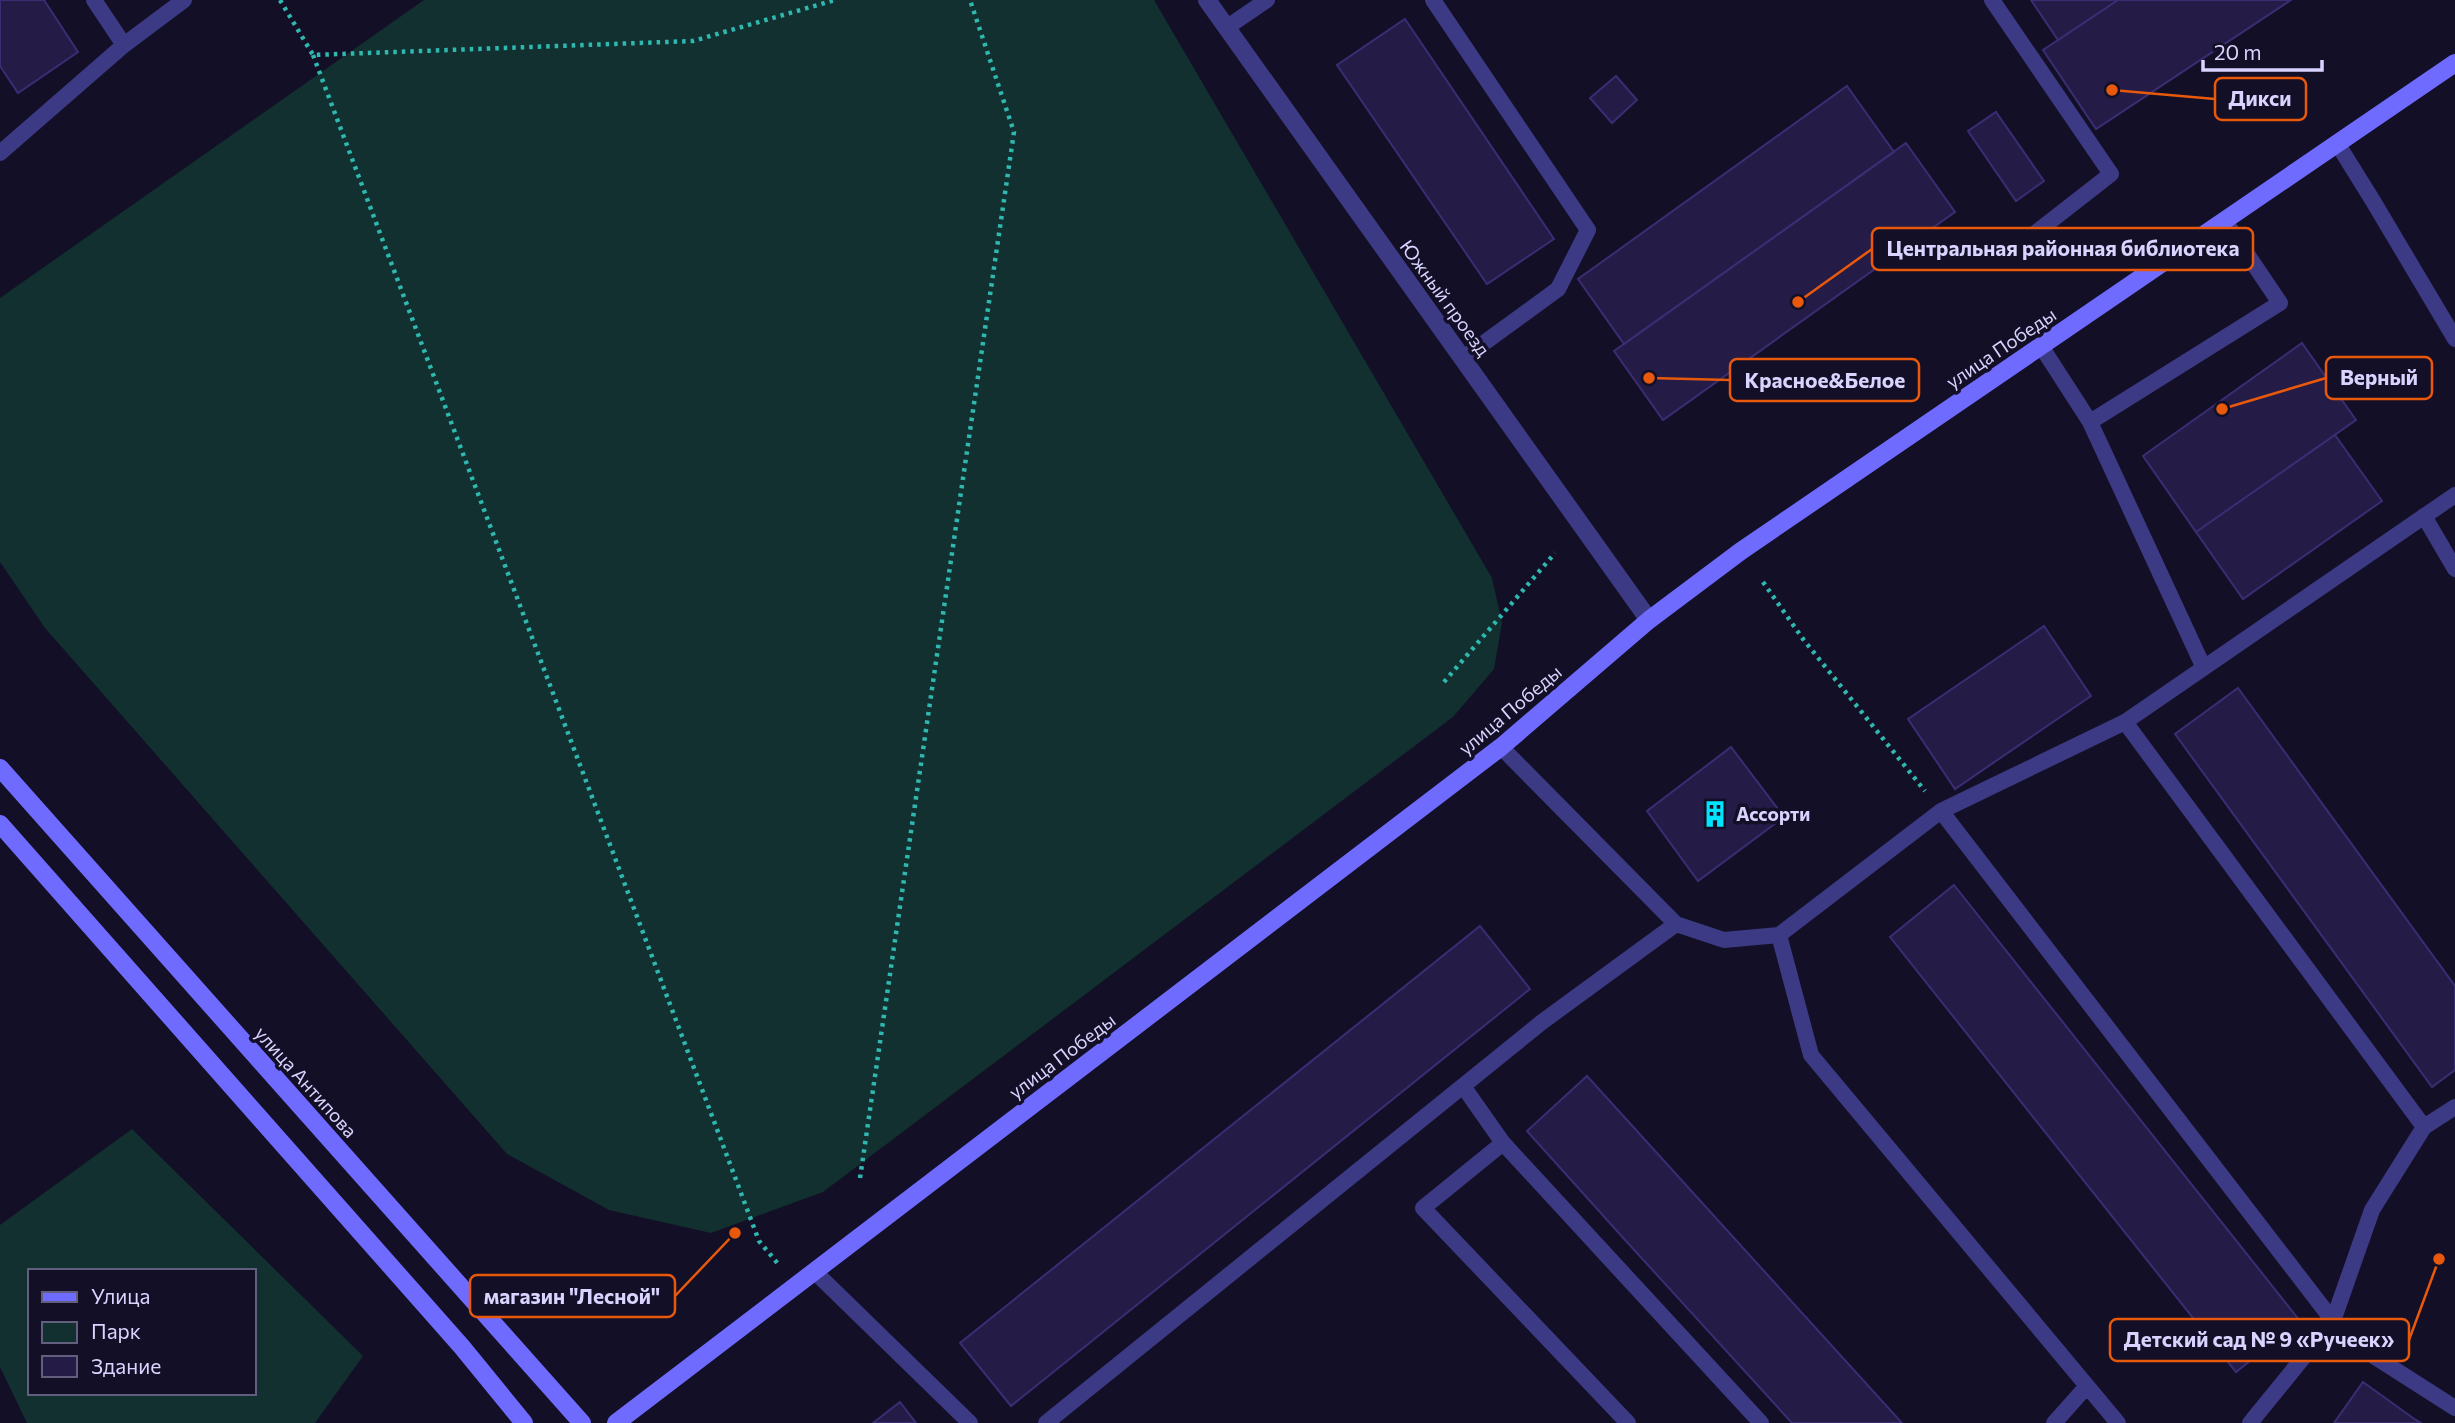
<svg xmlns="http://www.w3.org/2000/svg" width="2455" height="1423" viewBox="0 0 2455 1423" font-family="Commissioner,sans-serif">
<rect width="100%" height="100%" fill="#130f26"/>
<path fill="#12302f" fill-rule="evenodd" d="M424 0H1154L1492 578 1502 623 1494 669 1453 717 823 1192 711 1233 609 1210 507 1154 45 628 0 562V298Z
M132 1129 363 1356 315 1423H27L0 1367V1225ZM30 1271H254V1393H30Z"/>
<path fill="#241b47" stroke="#3b2d73" stroke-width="2" d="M0 0H44L78 52 18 93 0 66Z
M2031 0H2118L2058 40Z
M2118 0H2291L2096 129 2043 50Z
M1405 19 1554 239 1487 284 1337 65Z
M1616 76 1637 100 1612 123 1590 98Z
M1847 86 1894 152 1624 344 1578 279Z
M1996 112 2044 181 2016 201 1968 131Z
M1906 143 1955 212 1663 420 1614 351Z
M2302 343 2356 420 2196 532 2143 456Z
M2335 435 2382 501 2243 599 2196 532Z
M2044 626 2091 696 1955 789 1908 719Z
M2238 688 2455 986V1070L2432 1087 2175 734Z
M1731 747 1784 817 1698 881 1647 811Z
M1954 885 2300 1321 2236 1372 1890 937Z
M1480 926 1530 989 1011 1406 960 1343Z
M1587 1076 1902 1423H1792L1626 1241 1527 1131Z
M2363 1382 2413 1418 2421 1423H2334Z
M900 1402 916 1423H873Z"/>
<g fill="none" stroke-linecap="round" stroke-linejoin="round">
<path stroke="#2fb8b0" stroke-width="4.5" stroke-dasharray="3.5 5" stroke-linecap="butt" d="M280 0 313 55 693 41 835 0
M313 55 759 1241 779 1265
M1763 582 1803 639 1925 791
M1444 682 1555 553
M860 1178 1014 132 970 0"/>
<path stroke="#3d3a85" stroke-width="16" d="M94 0 124 45
M1433 0 1588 230 1558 289 1462 359
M1992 0 2111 174 2015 249
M1226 28 1267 0
M2337 143 2373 201 2455 339
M0 153 124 45 184 0
M2041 346 2090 422 2203 666
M2090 422 2280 303 2224 220
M2424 516 2455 569
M2125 722 2424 1127
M1501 747 1676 924 1724 940 1779 935 1941 811 2125 722 2455 495
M1941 811 2347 1339 2455 1408
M1779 935 1811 1055 2118 1423
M1463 1086 1503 1143 1423 1208 1628 1423
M1503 1143 1761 1423
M815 1272 970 1423
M1046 1423 1542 1022 1676 924
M2054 1423 2087 1386
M2250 1423 2333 1321 2372 1210 2424 1127 2455 1107"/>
<path stroke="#3d3a85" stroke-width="18" d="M1207 0 1649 620"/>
<path stroke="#6f6bff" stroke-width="18" d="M0 768 582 1423
M0 824 462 1347 524 1423
M616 1423 1501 747 1649 620 1741 551 2455 63"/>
</g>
<defs>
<symbol id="building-bare" viewBox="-9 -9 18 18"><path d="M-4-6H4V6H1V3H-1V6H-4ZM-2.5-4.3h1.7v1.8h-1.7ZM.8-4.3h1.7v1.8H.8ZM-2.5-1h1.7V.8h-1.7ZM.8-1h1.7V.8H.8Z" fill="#00e5ff" stroke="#130f26" stroke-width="2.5" paint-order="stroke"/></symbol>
</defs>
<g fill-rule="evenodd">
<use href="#building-bare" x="1696" y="795" width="38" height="38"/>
</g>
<g text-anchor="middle" stroke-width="7" stroke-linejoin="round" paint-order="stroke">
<g font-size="19" fill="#d9d4ff" stroke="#130f26">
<text transform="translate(1445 298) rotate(54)" y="7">Южный проезд</text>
<text transform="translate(2001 348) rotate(-34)" y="7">улица Победы</text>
<text transform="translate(1510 710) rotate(-40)" y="7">улица Победы</text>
<text transform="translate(1062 1056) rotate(-37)" y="7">улица Победы</text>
<text transform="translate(306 1082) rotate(48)" y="7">улица Антипова</text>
</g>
<g font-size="19" font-weight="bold" fill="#d9d4ff" stroke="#130f26" text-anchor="start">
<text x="1736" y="821">Ассорти</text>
</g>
</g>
<path fill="none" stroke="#e8590c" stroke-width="2.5" d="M2112 90L2215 99M1798 302L1872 249M2222 409L2326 378M1649 378L1730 380M735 1233L675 1296M2439 1259L2409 1340"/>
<g fill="#e8590c" stroke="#130f26" stroke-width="2.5">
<circle cx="2112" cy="90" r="7"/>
<circle cx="1798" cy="302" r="7"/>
<circle cx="2222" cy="409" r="7"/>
<circle cx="1649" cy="378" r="7"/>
<circle cx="735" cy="1233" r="7"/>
<circle cx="2439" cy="1259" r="7"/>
</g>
<g fill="#130f26" stroke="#e8590c" stroke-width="2.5">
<rect x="2215" y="78" width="91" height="42" rx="7"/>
<rect x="1872" y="228" width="381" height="42" rx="7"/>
<rect x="2326" y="357" width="106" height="42" rx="7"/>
<rect x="1730" y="359" width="189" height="42" rx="7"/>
<rect x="470" y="1275" width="205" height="42" rx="7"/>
<rect x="2110" y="1319" width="299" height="42" rx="7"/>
</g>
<g font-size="21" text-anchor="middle" font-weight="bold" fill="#d9d4ff">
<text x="2260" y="106">Дикси</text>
<text x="2063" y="256">Центральная районная библиотека</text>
<text x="2379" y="385">Верный</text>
<text x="1825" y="388">Красное&amp;Белое</text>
<text x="572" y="1304">магазин "Лесной"</text>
<text x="2259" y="1347">Детский сад № 9 «Ручеек»</text>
</g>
<rect x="28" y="1269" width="228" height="126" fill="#130f26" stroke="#625e7d" stroke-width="2"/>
<rect x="42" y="1292" width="35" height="10" fill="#6f6bff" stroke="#625e7d" stroke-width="2"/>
<text x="91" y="1304" font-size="21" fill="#d9d4ff">Улица</text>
<rect x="42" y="1322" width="35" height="21" fill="#12302f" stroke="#625e7d" stroke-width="2"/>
<text x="91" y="1339" font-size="21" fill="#d9d4ff">Парк</text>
<rect x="42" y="1356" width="35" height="21" fill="#241b47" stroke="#625e7d" stroke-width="2"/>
<text x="91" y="1374" font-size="21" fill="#d9d4ff">Здание</text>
<path d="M2203 60v10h119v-10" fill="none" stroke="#d9d4ff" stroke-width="3.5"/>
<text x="2214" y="60" font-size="21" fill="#d9d4ff" stroke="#130f26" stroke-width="5" paint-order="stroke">20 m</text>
</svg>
